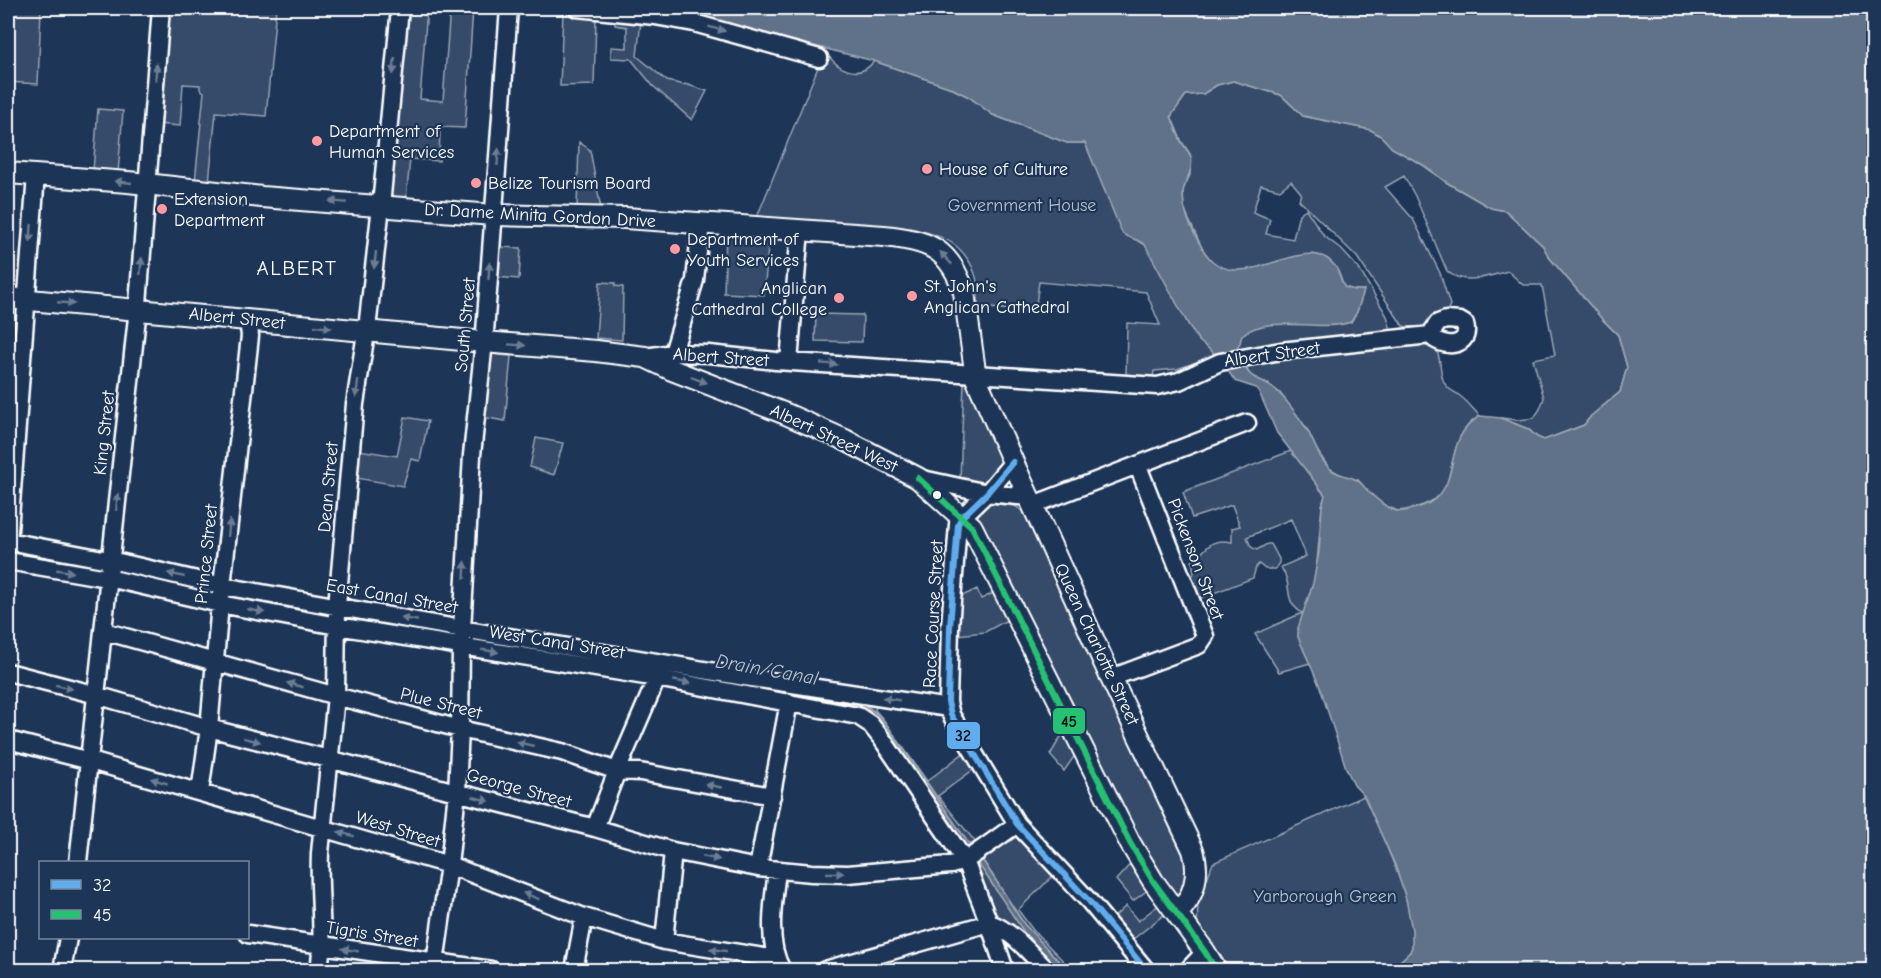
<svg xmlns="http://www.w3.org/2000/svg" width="1881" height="978" viewBox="0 0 1881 978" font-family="'Comic Neue',sans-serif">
<rect width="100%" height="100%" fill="#1d3557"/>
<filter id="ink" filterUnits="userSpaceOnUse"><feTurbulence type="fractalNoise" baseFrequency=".0167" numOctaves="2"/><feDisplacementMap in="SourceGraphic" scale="12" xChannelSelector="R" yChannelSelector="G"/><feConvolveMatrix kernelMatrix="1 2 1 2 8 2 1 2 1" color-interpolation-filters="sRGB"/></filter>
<g filter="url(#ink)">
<path fill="#364b69" stroke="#9aa5b4" stroke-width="1.5" d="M8 8H41L38 84 8 82Z
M166 8H276L266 116 216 112 209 182H195L204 92 200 89V85L183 84 180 126 157 124Z
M403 8H427L420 99 443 101 450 8H473L465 128 440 127 439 161 410 159 406 200 385 198Z
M563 12 596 17 594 85 560 86Z
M615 17 641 21 637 56 667 81 684 85 685 84 707 91 692 120 653 86 631 59 611 58V47L627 48V27L615 25Z
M825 50C834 69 860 81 874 61L949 87 969 97 993 115 1067 143H1085L1139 228 1213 351V357L1205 362 1199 361 1177 369 1154 371 1153 377H1126L1127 323 1160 325 1146 292 1039 282 1035 312 978 307C978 296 979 283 975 274 972 264 964 253 956 246 939 232 897 223 875 228L757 217Z
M1233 81 1281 95 1303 116 1371 130 1381 136 1392 148 1423 165 1446 182 1491 208 1506 211 1543 246 1549 257 1602 319 1618 335 1627 367 1620 392 1591 416 1584 425 1544 440 1537 437 1528 429 1501 418 1519 420 1534 418 1540 409 1544 398 1533 359 1555 355 1542 285H1523L1508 271C1490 276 1462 286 1447 271L1415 196 1404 176 1385 187 1413 219 1440 273 1450 305C1445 321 1419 330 1403 326L1357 257 1299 200 1301 193 1291 181 1280 190 1261 185 1253 212 1270 219 1266 234 1293 239 1299 214 1306 209 1324 236 1341 249 1359 269 1387 316 1391 330 1389 332 1241 354 1235 350 1240 324 1357 312 1364 290H1354L1344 287 1335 266 1313 254 1278 261 1241 297 1203 250 1184 209 1183 190 1190 175V154L1182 142 1171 116 1186 95 1203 94 1217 85Z
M98 109 123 111 118 173 93 171Z
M579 142 590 150 601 209H577Z
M726 234 769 235 764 295 724 293Z
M496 247 521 248 519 279 494 277Z
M600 282 615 283V286L623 287 622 340 596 338Z
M816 314 863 315 862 342 815 341Z
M1412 343 1435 348C1443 359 1438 373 1445 384 1448 390 1454 391 1460 396 1467 401 1473 409 1480 416 1459 429 1455 449 1450 472 1448 479 1447 489 1441 494 1430 505 1413 509 1398 511L1384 505 1369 493 1358 480 1341 475 1329 468 1316 449 1307 429 1280 393 1268 384 1250 375 1243 363 1341 353Z
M488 354 511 356 505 421 482 417Z
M971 380 1001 456V466L988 483 960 479 964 383 965 381Z
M405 417 428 421 420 461 411 459 403 486 356 478 359 450 397 456Z
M536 438 563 443 554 475 530 467Z
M1291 451 1295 457C1308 456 1328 474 1318 487L1325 495 1322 506 1317 562 1332 572 1335 581 1332 586 1328 587 1336 592 1339 601 1334 613 1324 618 1303 613C1296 637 1299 641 1310 663L1279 672 1255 634 1302 613C1287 603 1290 595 1287 581 1286 576 1283 571 1281 567L1306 556 1291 519 1247 537 1251 547 1257 550 1267 544H1271L1279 559V563L1275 569H1265L1259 564 1256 567 1253 578 1201 598 1194 592 1191 585 1190 581 1194 573 1192 561C1207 551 1208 537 1232 542V528L1240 526 1232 505 1192 518 1183 492Z
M988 503 1015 506 1027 514 1185 856C1188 871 1190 890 1173 895L1159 881 977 519 979 511Z
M977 589 981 599 998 591 1011 618 985 632 957 635 960 597Z
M877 702 875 710 883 719 927 781 965 752 974 769 938 796 977 844 971 847 918 769 875 712 867 706Z
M1066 728 1078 751 1064 771 1050 755Z
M1364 796C1378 827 1423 919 1411 950 1408 956 1402 958 1399 964L1403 970H1225L1197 928 1198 902 1213 863Z
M1014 836 1019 837 1054 875 1018 910 1033 930 1072 970H1067L1024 924 980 856Z
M976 860 1030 941 1036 947 997 915 993 909Z
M1134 860 1149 889 1133 901 1116 880Z
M1160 904 1166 913 1132 940 1113 918 1126 906 1138 921Z"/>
<path fill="#617289" stroke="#a0aab8" stroke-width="1.5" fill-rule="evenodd" d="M635 8H1873V970H1403L1399 962 1410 952 1412 947V930L1406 899 1395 865 1364 796 1354 785 1346 768 1320 687 1298 637V628L1313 583 1319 552 1322 506 1325 495 1277 433 1259 392 1256 388 1235 381 1226 368 1225 362 1199 341 1188 324 1145 245C1138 239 1129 239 1122 233L1085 143H1067L993 115 969 97 949 87 874 61 687 14ZM1233 81 1281 95 1303 116 1371 130 1381 136 1392 148 1423 165 1446 182 1491 208 1506 211 1543 246 1549 257 1602 319 1618 335 1627 367 1620 392 1591 416 1584 425 1544 440 1537 437 1528 429 1501 418 1480 416C1440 440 1464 483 1429 503 1421 507 1406 512 1398 511 1388 510 1378 500 1371 494 1366 490 1363 484 1358 481 1350 475 1337 476 1329 468 1318 457 1314 441 1306 428 1299 417 1290 405 1281 395 1273 385 1260 383 1251 375 1244 369 1239 355 1238 346L1240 343 1242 335C1271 313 1317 333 1351 322L1357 312 1364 290H1354L1344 287C1341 280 1339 271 1335 266 1305 226 1235 306 1202 248 1193 232 1182 211 1183 192 1185 180 1194 170 1191 157 1189 151 1184 147 1181 141 1177 133 1174 124 1171 116L1186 95 1203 94 1217 85Z
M92 570 830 696C853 701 866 703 883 720L971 847 980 856 1024 924 1067 970H1060L1030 941 976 860 879 724 863 710 856 707 313 614Z"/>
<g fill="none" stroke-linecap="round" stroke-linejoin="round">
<path stroke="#617289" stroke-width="12" d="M8 551 100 566 192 588"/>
<defs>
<path id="minor" d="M577 8 655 16 694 23 819 58
M1446 320 1460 321 1465 324C1472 348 1442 349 1430 335L1438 323Z
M673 353 695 280 701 224
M645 357 673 353 709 354 776 361 1157 386 1179 381 1220 362 1281 351 1430 335
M789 362 800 230
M1013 462 987 493 962 517 958 524 950 627 948 702 951 715 1017 824 1089 901 1146 970
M918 478 987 493 1029 497
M1033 505 1247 423
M8 541 119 562 223 586 462 629 745 677 949 708
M8 544 36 175
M8 561 113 579 220 604 337 626 651 677 858 716 870 724 882 739 965 861 989 923 1005 970
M104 631 336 696 460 729 562 752 617 771 640 772 772 796
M8 672 93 694 209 728 595 828 673 851 758 868 812 873 848 874 951 865 965 861 1017 824
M1111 678 1199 645 1205 636 1138 466
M8 740 94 762 449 865 584 917 664 941 776 959
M200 792 209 728 220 604 250 336 248 319
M595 828 617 771 661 669
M78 862 137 317 161 8
M758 868 789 702
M777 871C773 903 766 942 782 970
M989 923C1012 930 1030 954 1047 970
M248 934 491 970
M664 941 673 851
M62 970 68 938
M319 970C325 932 318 892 320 853L336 696 337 606 355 404 368 320 381 206 400 8
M434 970 449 865 457 792 460 729 461 647 472 455 485 332 509 8
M574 970 584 917
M825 970 989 923
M1188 970 1205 952"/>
<path id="major" d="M8 173 128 182 262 197 493 215 625 218 884 236C928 241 949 247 964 292L976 378 1013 462 1111 678 1193 850C1200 873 1195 897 1177 913
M8 298 484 342 596 351 645 357 672 370 786 414 845 440 918 478 972 527 1130 843 1153 881 1205 952 1216 970"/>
</defs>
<use href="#minor" stroke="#fff" stroke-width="21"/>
<use href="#major" stroke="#fff" stroke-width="24"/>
<use href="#minor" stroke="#1d3557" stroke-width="16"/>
<use href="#major" stroke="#1d3557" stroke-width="20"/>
<defs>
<path id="bus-1" d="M1013 462 987 493 962 517 958 524 950 627 948 702 951 715 1017 824 1089 901 1146 970"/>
<path id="bus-2" d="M918 478 972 527 1130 843 1153 881 1205 952 1216 970"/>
</defs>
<use href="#bus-1" stroke="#1d3557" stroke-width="10"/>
<use href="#bus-2" stroke="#1d3557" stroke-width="10"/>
<use href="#bus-1" stroke="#60acee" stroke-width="6"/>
<use href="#bus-2" stroke="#26c172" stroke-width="6"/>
</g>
<defs><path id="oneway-solid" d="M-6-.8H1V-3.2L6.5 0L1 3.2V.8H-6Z" transform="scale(1.5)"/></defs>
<g fill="#6c7c92">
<use href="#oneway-solid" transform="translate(717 29) rotate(15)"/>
<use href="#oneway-solid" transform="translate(394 66) rotate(96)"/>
<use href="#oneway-solid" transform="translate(156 72) rotate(-86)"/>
<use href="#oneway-solid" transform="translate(498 157) rotate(-86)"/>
<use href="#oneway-solid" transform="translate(123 182) rotate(-174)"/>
<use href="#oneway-solid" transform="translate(338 202) rotate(-176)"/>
<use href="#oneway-solid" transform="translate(31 233) rotate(94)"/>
<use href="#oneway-solid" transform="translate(946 258) rotate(-133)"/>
<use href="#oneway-solid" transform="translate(375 260) rotate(97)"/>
<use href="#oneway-solid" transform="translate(141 266) rotate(-85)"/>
<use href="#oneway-solid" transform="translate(489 271) rotate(-86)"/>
<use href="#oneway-solid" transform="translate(66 303) rotate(5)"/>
<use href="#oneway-solid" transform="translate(323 327) rotate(6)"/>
<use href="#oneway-solid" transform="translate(517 345) rotate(4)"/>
<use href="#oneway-solid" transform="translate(829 364) rotate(4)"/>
<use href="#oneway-solid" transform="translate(699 380) rotate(20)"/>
<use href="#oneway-solid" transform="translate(357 389) rotate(98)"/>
<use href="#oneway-solid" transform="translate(117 502) rotate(-84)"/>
<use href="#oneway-solid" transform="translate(229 528) rotate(-84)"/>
<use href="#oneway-solid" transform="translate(465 570) rotate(-87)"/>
<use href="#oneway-solid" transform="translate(65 571) rotate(9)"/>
<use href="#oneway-solid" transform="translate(176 575) rotate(-167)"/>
<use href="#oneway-solid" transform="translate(256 611) rotate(11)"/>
<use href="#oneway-solid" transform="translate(409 619) rotate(-170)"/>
<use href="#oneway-solid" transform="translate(490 651) rotate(9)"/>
<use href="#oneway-solid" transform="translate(682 682) rotate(10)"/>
<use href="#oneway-solid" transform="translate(295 685) rotate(-165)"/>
<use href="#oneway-solid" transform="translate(64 687) rotate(14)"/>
<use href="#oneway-solid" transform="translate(891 699) rotate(-171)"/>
<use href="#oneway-solid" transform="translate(252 740) rotate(14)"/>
<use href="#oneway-solid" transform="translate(525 744) rotate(-167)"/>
<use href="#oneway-solid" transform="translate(159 781) rotate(-164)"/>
<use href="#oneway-solid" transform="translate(714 786) rotate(-169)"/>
<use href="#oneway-solid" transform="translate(481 799) rotate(15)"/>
<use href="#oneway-solid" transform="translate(346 834) rotate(-165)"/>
<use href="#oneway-solid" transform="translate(711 858) rotate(11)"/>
<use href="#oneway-solid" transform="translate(835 873) rotate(1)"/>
<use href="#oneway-solid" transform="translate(531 896) rotate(-158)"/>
<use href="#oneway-solid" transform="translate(350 950) rotate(-171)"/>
<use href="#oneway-solid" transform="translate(718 950) rotate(-172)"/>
</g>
</g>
<g fill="#ff9aa2" stroke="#1d3557" stroke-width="2">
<circle cx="317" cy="141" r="6"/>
<circle cx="927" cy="169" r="6"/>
<circle cx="476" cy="183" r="6"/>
<circle cx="162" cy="209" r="6"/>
<circle cx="675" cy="249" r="6"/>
<circle cx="912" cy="296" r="6"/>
<circle cx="839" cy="298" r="6"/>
</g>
<circle fill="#fff" stroke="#1d3557" stroke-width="2" cx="937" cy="495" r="5"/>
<g text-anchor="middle" stroke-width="4.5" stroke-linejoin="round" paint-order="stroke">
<g font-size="18" fill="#fff" stroke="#1d3557" text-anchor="start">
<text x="329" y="137">Department of<tspan x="329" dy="21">Human Services</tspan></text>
<text x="939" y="175">House of Culture</text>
<text x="488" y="189">Belize Tourism Board</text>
<text x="174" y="205">Extension<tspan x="174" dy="21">Department</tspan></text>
<text x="687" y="245">Department of<tspan x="687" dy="21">Youth Services</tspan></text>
<text x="924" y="292">St. John's<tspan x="924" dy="21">Anglican Cathedral</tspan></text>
<text x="827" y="294" text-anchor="end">Anglican<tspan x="827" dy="21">Cathedral College</tspan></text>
</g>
<g font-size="18" fill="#b9c0ca" stroke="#1d3557">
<text x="1022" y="211">Government House</text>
<text x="1325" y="902">Yarborough Green</text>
</g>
<g font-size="18" fill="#fff" stroke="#1d3557">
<text transform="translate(540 215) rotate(3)" y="6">Dr. Dame Minita Gordon Drive</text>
<text transform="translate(237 318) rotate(6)" y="6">Albert Street</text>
<text transform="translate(465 325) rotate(-85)" y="6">South Street</text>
<text transform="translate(1272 354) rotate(-8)" y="6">Albert Street</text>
<text transform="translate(721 357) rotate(4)" y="6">Albert Street</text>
<text transform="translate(104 433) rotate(-84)" y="6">King Street</text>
<text transform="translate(834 438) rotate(25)" y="6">Albert Street West</text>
<text transform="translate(328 487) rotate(-85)" y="6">Dean Street</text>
<text transform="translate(206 554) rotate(-84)" y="6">Prince Street</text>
<text transform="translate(1196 559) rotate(69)" y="6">Pickenson Street</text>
<text transform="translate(392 596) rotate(10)" y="6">East Canal Street</text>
<text transform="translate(933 614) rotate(-87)" y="6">Race Course Street</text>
<text transform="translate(557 642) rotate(9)" y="6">West Canal Street</text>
<text transform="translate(1097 644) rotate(65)" y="6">Queen Charlotte Street</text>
<text transform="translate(441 703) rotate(14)" y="6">Plue Street</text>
<text transform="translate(519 788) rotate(15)" y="6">George Street</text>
<text transform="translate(398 829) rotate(17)" y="6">West Street</text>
<text transform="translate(372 934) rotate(9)" y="6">Tigris Street</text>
</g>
<g font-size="20" font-style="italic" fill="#b8c0ca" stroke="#1d3557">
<text transform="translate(767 669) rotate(10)" y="7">Drain/Canal</text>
</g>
<g font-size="21" letter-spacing="1.5" fill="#fff" stroke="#1d3557">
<text x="297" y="275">ALBERT</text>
</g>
</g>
<g stroke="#1d3557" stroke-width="2">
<rect x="1052" y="707" width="34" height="28" rx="6" fill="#26c172"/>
<rect x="946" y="721" width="35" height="29" rx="6" fill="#60acee"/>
</g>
<g font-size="16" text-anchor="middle" font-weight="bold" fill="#111">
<text x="1069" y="727">45</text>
<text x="963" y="741">32</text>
</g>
<rect width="1881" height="978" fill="none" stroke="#1d3557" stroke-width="30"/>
<rect x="15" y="15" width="1851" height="948" fill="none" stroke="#fff" stroke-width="2" filter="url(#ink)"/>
<rect x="39" y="861" width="210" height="78" fill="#1d3557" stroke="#77869a" stroke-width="1.5"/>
<rect x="51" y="880" width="30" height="9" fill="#60acee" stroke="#77869a" stroke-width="1.5"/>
<text x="93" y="891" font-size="18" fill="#ffffff">32</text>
<rect x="51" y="910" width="30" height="9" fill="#26c172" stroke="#77869a" stroke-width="1.5"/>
<text x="93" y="921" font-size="18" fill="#ffffff">45</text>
</svg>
